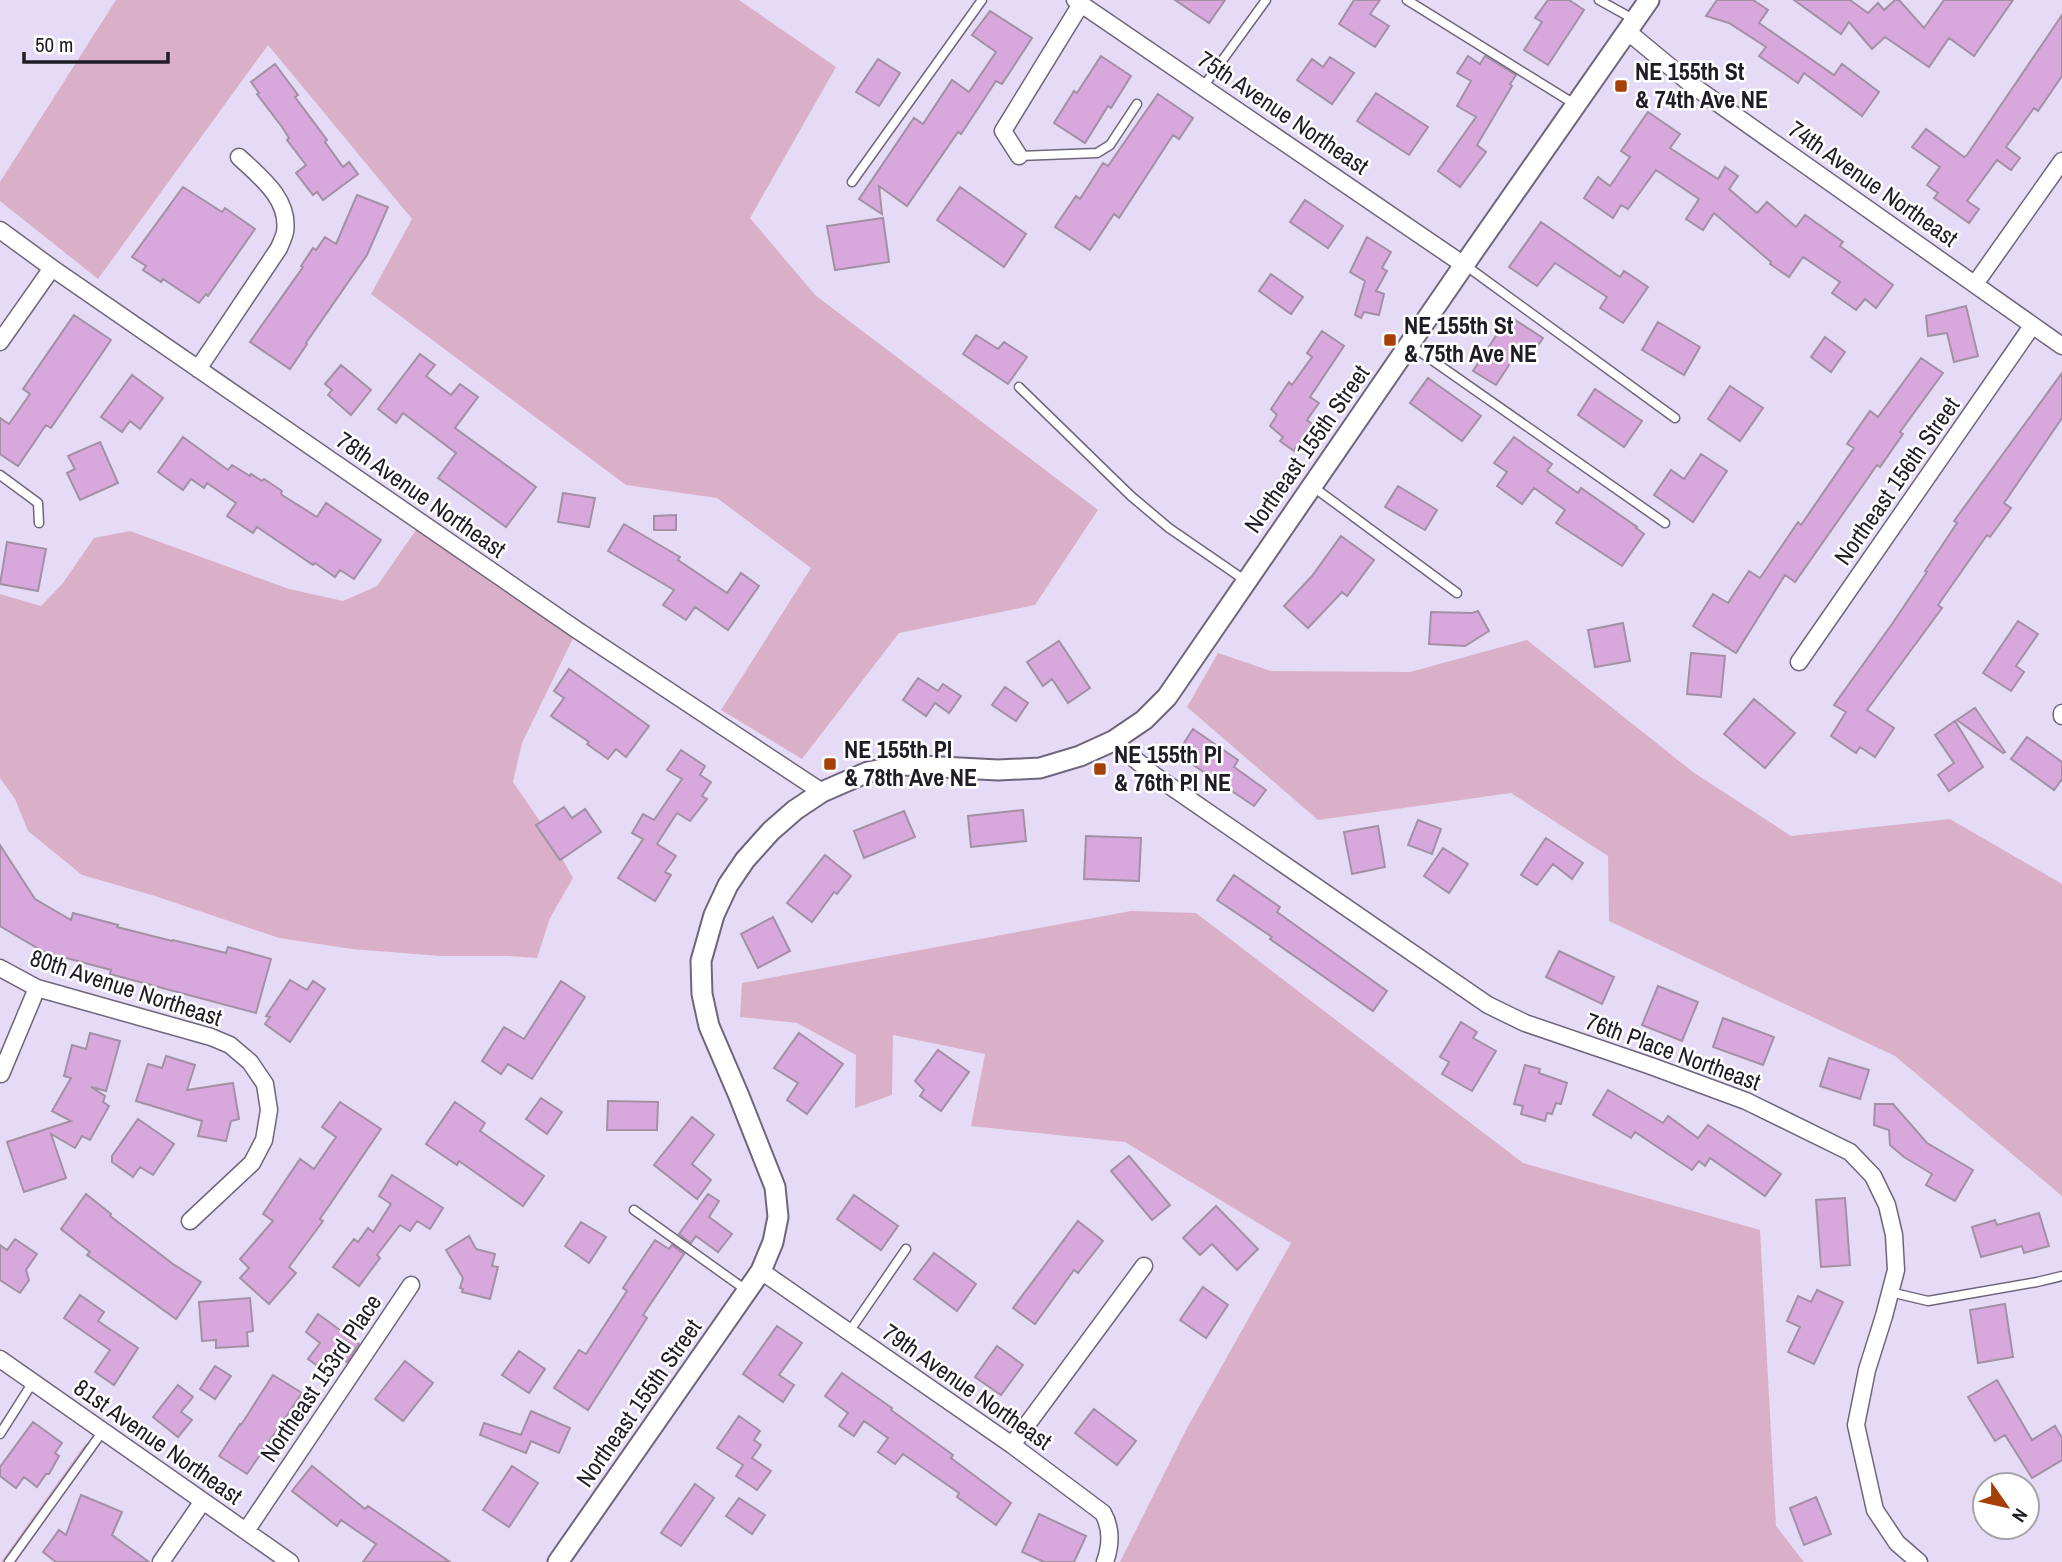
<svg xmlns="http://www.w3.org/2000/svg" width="2062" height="1562" viewBox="0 0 2062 1562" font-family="'Archivo Narrow',sans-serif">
<rect width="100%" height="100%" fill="#e6dbf6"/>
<path fill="#dab0c8" d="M116 0H739L836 67 750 218 815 295 1098 510 1035 605 899 633 802 759 721 710 811 568 717 498 626 485 371 294 412 219 268 45 98 279 0 201V182Z
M421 523 577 630 522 743 513 782 548 833 573 878 550 918 537 958 507 956H441L352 949 279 938 155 896 82 875 28 831 15 799 0 778V594L41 606 63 583 94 538 130 531 289 589 343 601 377 586Z
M1527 640 1693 772 1791 836 1950 819 2062 884V1196L1895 1056 1609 921 1608 856 1511 793 1318 820 1187 707 1218 653 1271 671 1410 672Z
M1131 911 1196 913 1523 1163 1760 1230 1776 1526 1804 1562H1120L1187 1428 1291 1243 1125 1142 971 1126 985 1054 893 1035 892 1095 855 1108 856 1055 797 1023 740 1017 742 983Z
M86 1443 96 1449 16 1562H1Z"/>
<path fill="#d8a8dc" stroke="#a390a5" stroke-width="2" d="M1175 0H1225L1209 23Z
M1354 0H1380L1370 14 1389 26 1375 47 1339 24Z
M1548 0H1569L1584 10 1548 65 1524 50 1542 22 1535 18Z
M1717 0H1753L1768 10 1759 23 1834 75 1842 64 1879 92 1862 116 1804 73 1798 83 1759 56 1766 47 1729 23 1706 16Z
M1794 0H1850L1868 13 1878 3 1884 10 1895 0H1899L1924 28 1944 0H2013L1974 56 1949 38 1929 67 1885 37 1872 49 1849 22 1841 34Z
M990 11 1032 38 1002 84 996 81 961 134 958 132 907 206 879 186 882 214 859 199 914 118 923 124 952 80 969 92 996 52 972 35Z
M2062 15V76L2038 111 2034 108 2006 147 2020 158 2011 170 1997 160 1967 201 1979 209 1969 223 1934 198 1938 193 1927 185 1940 167 1912 147 1926 129 1964 157 1967 155Z
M1101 56 1131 76 1111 108 1108 106 1085 143 1054 123 1074 91 1077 93Z
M1468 56 1480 64 1485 56 1516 75 1510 84 1512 86 1477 145 1486 152 1460 187 1438 171 1476 117 1457 106 1471 81 1457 73Z
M1330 57 1354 73 1332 104 1297 80 1312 59 1323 67Z
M878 59 900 73 879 106 856 92Z
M275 64 298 95 295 97 327 140 325 142 343 167 349 162 358 174 323 200 317 192 313 195 296 173 306 165 287 140 289 138 282 127 257 94 259 93 251 82Z
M1376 93 1428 127 1409 155 1357 121Z
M1158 94 1193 118 1179 139 1173 135 1119 218 1114 214 1090 250 1055 227 1076 196 1080 199 1103 163 1108 166Z
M1648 112 1680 134 1670 148 1718 179 1725 167 1738 176 1729 189 1757 213 1767 202 1796 227 1805 215 1843 242 1840 246 1893 285 1876 308 1865 299 1856 310 1832 293 1840 282 1803 257 1789 277 1770 264 1771 262 1714 213 1703 230 1686 219 1699 199 1656 170 1628 209 1621 205 1613 218 1584 198 1598 177 1610 186 1630 157 1621 151Z
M183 187 222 212 225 208 255 229 208 296 206 294 199 303 163 279 161 282 143 270 146 266 132 257Z
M960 187 1026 234 1004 267 937 220Z
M357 195 388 207 367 255 306 343 307 344 290 369 250 342 303 267 301 266 313 248 316 250 325 237 336 244Z
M1305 200 1343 226 1328 248 1290 222Z
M883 218 889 262 835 270 827 226Z
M1541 222 1620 277 1624 271 1648 287 1623 323 1600 308 1607 297 1555 263 1537 286 1509 267Z
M1367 237 1391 252 1382 268 1387 271 1376 291 1384 294 1379 315 1364 312 1361 318 1355 315 1365 281 1350 272Z
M1271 274 1303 297 1291 314 1259 291Z
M1966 306 1978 356 1954 362 1947 333 1928 336 1926 316Z
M74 315 111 340 51 428 46 425 18 466 0 454V418L9 424 30 394 23 389Z
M1509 316 1543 338 1528 360 1517 353 1496 385 1473 371Z
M1658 322 1700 347 1684 375 1642 350Z
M1322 331 1344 346 1310 397 1319 403 1307 420 1312 424 1294 451 1280 441 1283 437 1270 426 1277 415 1271 409 1289 382 1292 385 1312 357 1307 353Z
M976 335 998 349 1004 342 1027 357 1008 384 963 354Z
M1825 337 1845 352 1831 372 1811 357Z
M420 354 435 365 426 376 451 395 460 384 478 397 455 428 536 487 506 527 438 478 456 453 403 413 396 423 378 409Z
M1921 358 1943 373 1900 432 1903 434 1880 467 1877 465 1795 582 1785 575 1736 653 1693 626 1713 594 1728 603 1749 571 1760 578 1798 522 1801 525 1854 448 1847 444 1870 411 1878 417Z
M341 365 371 390 351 415 328 395 332 390 325 384Z
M2062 373V418L2004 503 2011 508 1990 537 1987 535 1938 605 1942 608 1867 710 1894 728 1875 757 1860 747 1856 753 1831 736 1846 712 1834 705 1892 624 1927 572 1925 571 1957 523 1954 521Z
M132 375 163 398 140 429 130 421 122 432 101 417Z
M1428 378 1481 416 1462 441 1410 403Z
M1730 386 1763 408 1740 441 1708 419Z
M1595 389 1642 421 1624 447 1578 415Z
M183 437 228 470 232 465 250 476 251 474 262 481 264 479 282 491 281 493 282 495 317 517 326 503 381 540 354 579 340 570 335 577 315 563 313 565 257 527 253 533 227 516 236 503 207 483 204 488 191 479 183 490 158 472Z
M1514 437 1552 464 1547 471 1578 493 1581 488 1637 527 1636 528 1644 534 1622 566 1556 523 1565 510 1534 488 1522 504 1497 486 1507 472 1494 463Z
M100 442 118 483 80 500 67 473 75 469 68 456Z
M1701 454 1727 471 1693 522 1654 495 1671 470 1684 479Z
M1398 486 1437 510 1425 530 1385 507Z
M563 493 595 498 589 527 558 522Z
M676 515V530H654V516Z
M624 524 680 557 678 560 727 593 741 573 759 586 728 630 695 607 686 620 663 605 674 590 608 551Z
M1341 536 1374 560 1347 596 1342 592 1308 628 1284 606 1312 576Z
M7 542 46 549 38 591 0 584Z
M1478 611 1489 631 1465 646 1429 644 1431 612 1472 613Z
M2018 621 2038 634 2016 666 2024 672 2011 691 1983 673Z
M1623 623 1630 661 1595 667 1588 630Z
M1059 641 1090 688 1068 703 1052 679 1043 686 1027 662Z
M1691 653 1725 656 1721 697 1687 694Z
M569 669 649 726 626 757 616 749 608 759 587 744 589 742 551 716 564 698 554 691Z
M918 678 938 691 943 684 961 696 949 713 935 703 926 716 903 700Z
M1005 687 1028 703 1016 721 992 705Z
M1754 699 1795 733 1765 768 1724 734Z
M1975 708 2005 752 2003 753 1957 720Z
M1955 721 1983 767 1949 791 1938 775 1954 763 1935 735Z
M1193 729 1238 760 1234 767 1266 790 1254 806 1177 754Z
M2027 737 2062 762V779L2054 790 2011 759Z
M681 750 705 766 700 775 711 782 702 796 707 799 690 821 677 813 657 844 676 856 665 872 671 875 655 901 618 878 643 839 632 833 643 814 654 820 682 779 667 770Z
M564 807 572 818 585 809 601 832 560 860 536 825Z
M1023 810 1026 841 971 847 968 816Z
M904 811 915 837 864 858 854 831Z
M1418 820 1441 829 1432 854 1408 845Z
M1378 826 1385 867 1352 874 1344 832Z
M1086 836 1141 838 1139 881 1084 879Z
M1546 838 1583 863 1572 879 1553 864 1537 885 1521 875Z
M0 845 35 899 71 920 73 913 118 925 117 927 172 941 173 940 226 953 228 947 271 959 256 1013 110 974 111 970 44 952 0 926Z
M1443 848 1468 864 1449 893 1424 876Z
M825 855 851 876 837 894 834 892 812 922 787 903Z
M1234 875 1280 907 1277 912 1387 991 1373 1011 1270 939 1272 937 1217 900Z
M773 917 790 951 758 968 741 934Z
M1559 951 1614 977 1602 1004 1546 977Z
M290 980 307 990 313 981 325 989 290 1042 265 1024 270 1017 266 1016Z
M561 981 585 997 532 1079 508 1064 501 1074 482 1061 504 1027 524 1039Z
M1658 986 1698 1002 1682 1041 1642 1025Z
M1723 1018 1774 1037 1763 1065 1713 1047Z
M1461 1022 1477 1032 1473 1038 1496 1051 1472 1091 1442 1074 1449 1062 1440 1057Z
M90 1033 120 1041 106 1091 91 1087 105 1096 103 1102 109 1106 90 1140 82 1136 75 1148 51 1134 66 1178 24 1192 7 1142 71 1121 52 1111 71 1078 64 1076 72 1045 86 1049Z
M799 1033 843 1064 807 1114 787 1100 798 1083 774 1068Z
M938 1050 969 1072 941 1111 920 1096 924 1090 915 1081Z
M166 1056 195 1065 187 1090 233 1083 239 1119 231 1121 226 1141 198 1136 202 1121 136 1101 148 1064 162 1068Z
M1829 1058 1869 1070 1860 1099 1820 1086Z
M1525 1065 1540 1069 1539 1073 1567 1083 1561 1104 1556 1103 1552 1114 1547 1113 1545 1121 1521 1114 1523 1106 1514 1104Z
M1608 1090 1663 1123 1668 1116 1698 1138 1708 1125 1781 1174 1765 1196 1710 1158 1705 1166 1699 1161 1692 1170 1635 1132 1631 1138 1593 1115Z
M541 1098 562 1112 547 1134 526 1119Z
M608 1101 658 1102 657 1130H607Z
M340 1102 381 1129 320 1219 323 1221 289 1267 296 1273 269 1304 240 1278 249 1268 240 1259 273 1221 263 1214 300 1159 314 1169 336 1137 322 1127Z
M455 1102 485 1123 480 1131 544 1176 523 1206 459 1161 457 1165 426 1144Z
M1875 1104H1893L1927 1143 1973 1170 1955 1201 1926 1185 1932 1174 1904 1157 1890 1145 1889 1130 1874 1125Z
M692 1117 714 1135 692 1164 711 1180 697 1199 654 1165Z
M138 1119 174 1144 153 1175 140 1167 133 1177 112 1162V1156Z
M1129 1156 1170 1205 1152 1220 1111 1171Z
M392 1175 443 1208 430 1229 417 1221 410 1231 400 1225 377 1255 380 1258 359 1286 333 1267 354 1239 358 1242 368 1228 373 1232 391 1204 379 1196Z
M86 1194 111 1214 110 1216 173 1264 201 1282 176 1319 87 1255 90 1252 61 1229Z
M708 1194 719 1201 709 1217 732 1234 718 1252 696 1236 691 1243 679 1234Z
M854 1195 898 1226 881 1250 837 1219Z
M1845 1198 1850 1265 1821 1267 1816 1200Z
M1216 1206 1258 1249 1237 1270 1212 1244 1200 1255 1183 1238Z
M2039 1213 2049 1246 2024 1253 2022 1246 1981 1257 1972 1227 1995 1220 1997 1225Z
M1078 1221 1103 1241 1078 1273 1074 1270 1035 1324 1013 1308Z
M581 1222 606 1237 589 1263 565 1246Z
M469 1236 476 1249 495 1254 492 1266 498 1267 490 1299 462 1292 463 1289 460 1288 463 1278 446 1250Z
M15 1239 37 1254 26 1270 29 1280 20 1293 0 1280V1245L7 1250Z
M655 1240 669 1249 672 1245 684 1254 643 1315 647 1318 588 1410 554 1388 579 1350 586 1354 627 1291 623 1288Z
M934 1253 976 1284 957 1311 914 1279Z
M1203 1287 1228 1305 1206 1338 1180 1320Z
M1817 1290 1843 1302 1814 1364 1788 1352 1800 1327 1787 1321 1798 1296 1811 1302Z
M80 1295 104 1312 98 1321 138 1348 114 1385 95 1372 110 1350 64 1318Z
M250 1298 253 1331 247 1332 248 1346 216 1348V1340L202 1341 199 1302Z
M2005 1304 2013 1357 1978 1363 1970 1310Z
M318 1314 359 1344 347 1362 337 1355 325 1371 308 1359 320 1343 306 1332Z
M777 1326 802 1343 779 1375 794 1385 783 1402 743 1374Z
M997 1346 1023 1365 1001 1395 975 1377Z
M519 1351 545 1369 529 1393 502 1375Z
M405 1361 433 1383 403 1421 375 1399Z
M215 1366 231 1376 215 1399 200 1389Z
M842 1373 892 1408 891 1410 953 1455 951 1458 1011 1503 996 1525 957 1497 959 1493 903 1454 895 1464 878 1452 888 1438 864 1421 854 1436 839 1426 848 1413 825 1396Z
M273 1375 302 1393 247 1474 219 1456 240 1424 241 1425Z
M1997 1380 2032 1440 2055 1426 2062 1438V1460L2032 1478 2005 1435 1995 1441 1968 1397Z
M178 1385 193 1397 181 1412 192 1420 178 1437 153 1417Z
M1094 1409 1136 1441 1117 1465 1075 1433Z
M531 1411 570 1428 559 1453 531 1441 526 1453 480 1435 484 1423 521 1435Z
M739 1416 760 1431 754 1440 761 1445 752 1458 771 1471 757 1490 736 1476 743 1465 717 1448Z
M33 1422 62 1443 55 1453 59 1456 49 1474H46L37 1487 24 1477 16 1488 0 1476V1467Z
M312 1466 365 1509 368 1506 450 1562H363L376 1544 341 1520 337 1526 292 1491Z
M512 1466 538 1483 509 1527 483 1510Z
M695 1484 714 1498 681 1546 661 1533Z
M81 1495 122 1512 112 1535 149 1562H56L43 1552 59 1530 66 1535Z
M1816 1497 1831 1534 1804 1545 1790 1508Z
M739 1498 765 1515 752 1534 726 1516Z
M1039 1514 1086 1536 1074 1562H1044L1022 1552Z"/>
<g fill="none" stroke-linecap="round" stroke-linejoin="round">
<defs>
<path id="service" d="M1407 0 1576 105
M1599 0 1635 20
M1203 87 1266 0
M1019 156 1097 153 1110 145 1137 104
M852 182 982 0
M1465 265 1675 418
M1409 344 1665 523
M1019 387 1131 496 1169 528 1246 581
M0 475 38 503 39 523
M1312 486 1457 593
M634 1210 746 1290
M1890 1292 1928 1301 2037 1282 2062 1276
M849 1332 906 1249
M0 1434 33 1382
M9 1562 103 1431"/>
<path id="minor" d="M1075 0 1464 265
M1627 31 1692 85 2062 346
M1019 156 1003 131 1081 4
M0 230 52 268 577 630 822 792
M1975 284 2062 161
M0 342 52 268
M198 369 279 248C281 243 284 237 285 232 290 199 260 177 239 157
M1799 662 2032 326
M2062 713V716
M1113 741 1154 775 1488 1005 1525 1023 1651 1066 1746 1101 1850 1152 1873 1176 1887 1205 1894 1235 1896 1270 1884 1316 1867 1370 1856 1425 1875 1510 1897 1543 1919 1562
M0 968 37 988 211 1037 230 1045 250 1062 265 1084 269 1110 264 1140 252 1163 190 1221
M1 1074 37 988
M761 1271 1012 1445 1103 1513C1112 1529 1111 1545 1105 1562
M0 1359 290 1562
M1012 1445 1144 1266
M246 1531 411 1285
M161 1562 203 1501"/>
<path id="tertiary" d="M558 1562 761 1271 773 1242 778 1217 775 1187 739 1096 709 1026 702 994 701 961 714 915 728 885 745 860 771 831 795 810 822 792 868 772 903 765 998 770 1040 768 1080 756 1113 741 1144 720 1167 697 1464 265 1649 0"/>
</defs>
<use href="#service" stroke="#6f657c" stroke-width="11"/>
<use href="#minor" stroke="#6f657c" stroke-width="19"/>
<use href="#tertiary" stroke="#6f657c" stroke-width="23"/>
<use href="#service" stroke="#fff" stroke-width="8"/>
<use href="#minor" stroke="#fff" stroke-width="16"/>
<use href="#tertiary" stroke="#fff" stroke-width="19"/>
</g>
<g fill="#a44008" stroke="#fff" stroke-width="2.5">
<rect x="1614" y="79" width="14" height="14" rx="3.5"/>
<rect x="1383" y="333" width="14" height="14" rx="3.5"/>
<rect x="823" y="757" width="14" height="14" rx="3.5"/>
<rect x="1093" y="762" width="14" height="14" rx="3.5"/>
</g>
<g text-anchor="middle" stroke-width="5" stroke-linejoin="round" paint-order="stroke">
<g font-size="24" font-weight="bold" fill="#201c26" stroke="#fff" text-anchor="start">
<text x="1635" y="80">NE 155th St<tspan x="1635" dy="28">&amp; 74th Ave NE</tspan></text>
<text x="1404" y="334">NE 155th St<tspan x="1404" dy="28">&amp; 75th Ave NE</tspan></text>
<text x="844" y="758">NE 155th Pl<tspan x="844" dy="28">&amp; 78th Ave NE</tspan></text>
<text x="1114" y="763">NE 155th Pl<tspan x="1114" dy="28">&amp; 76th Pl NE</tspan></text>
</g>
<g font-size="24" fill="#201c26" stroke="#fff">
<text transform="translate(1283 113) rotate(34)" y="8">75th Avenue Northeast</text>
<text transform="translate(1873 184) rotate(35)" y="8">74th Avenue Northeast</text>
<text transform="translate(1307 449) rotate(-55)" y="8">Northeast 155th Street</text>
<text transform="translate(1897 481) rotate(-55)" y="8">Northeast 156th Street</text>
<text transform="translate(421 495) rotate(35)" y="8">78th Avenue Northeast</text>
<text transform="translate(126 988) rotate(18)" y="8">80th Avenue Northeast</text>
<text transform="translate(1673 1052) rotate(20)" y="8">76th Place Northeast</text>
<text transform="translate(321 1378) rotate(-56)" y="8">Northeast 153rd Place</text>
<text transform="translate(967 1387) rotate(35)" y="8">79th Avenue Northeast</text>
<text transform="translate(639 1403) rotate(-55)" y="8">Northeast 155th Street</text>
<text transform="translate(158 1442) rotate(35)" y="8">81st Avenue Northeast</text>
</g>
</g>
<g transform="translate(2006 1506) rotate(124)"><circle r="33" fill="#ffffff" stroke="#a6a4a8" stroke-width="2"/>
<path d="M0-5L12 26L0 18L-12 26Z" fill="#a44008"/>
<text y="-10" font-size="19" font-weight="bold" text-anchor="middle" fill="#201c26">N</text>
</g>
<path d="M24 52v10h144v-10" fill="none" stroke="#201c26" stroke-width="3.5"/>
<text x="35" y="52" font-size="21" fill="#201c26" stroke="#ffffff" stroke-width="5" paint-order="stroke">50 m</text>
</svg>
